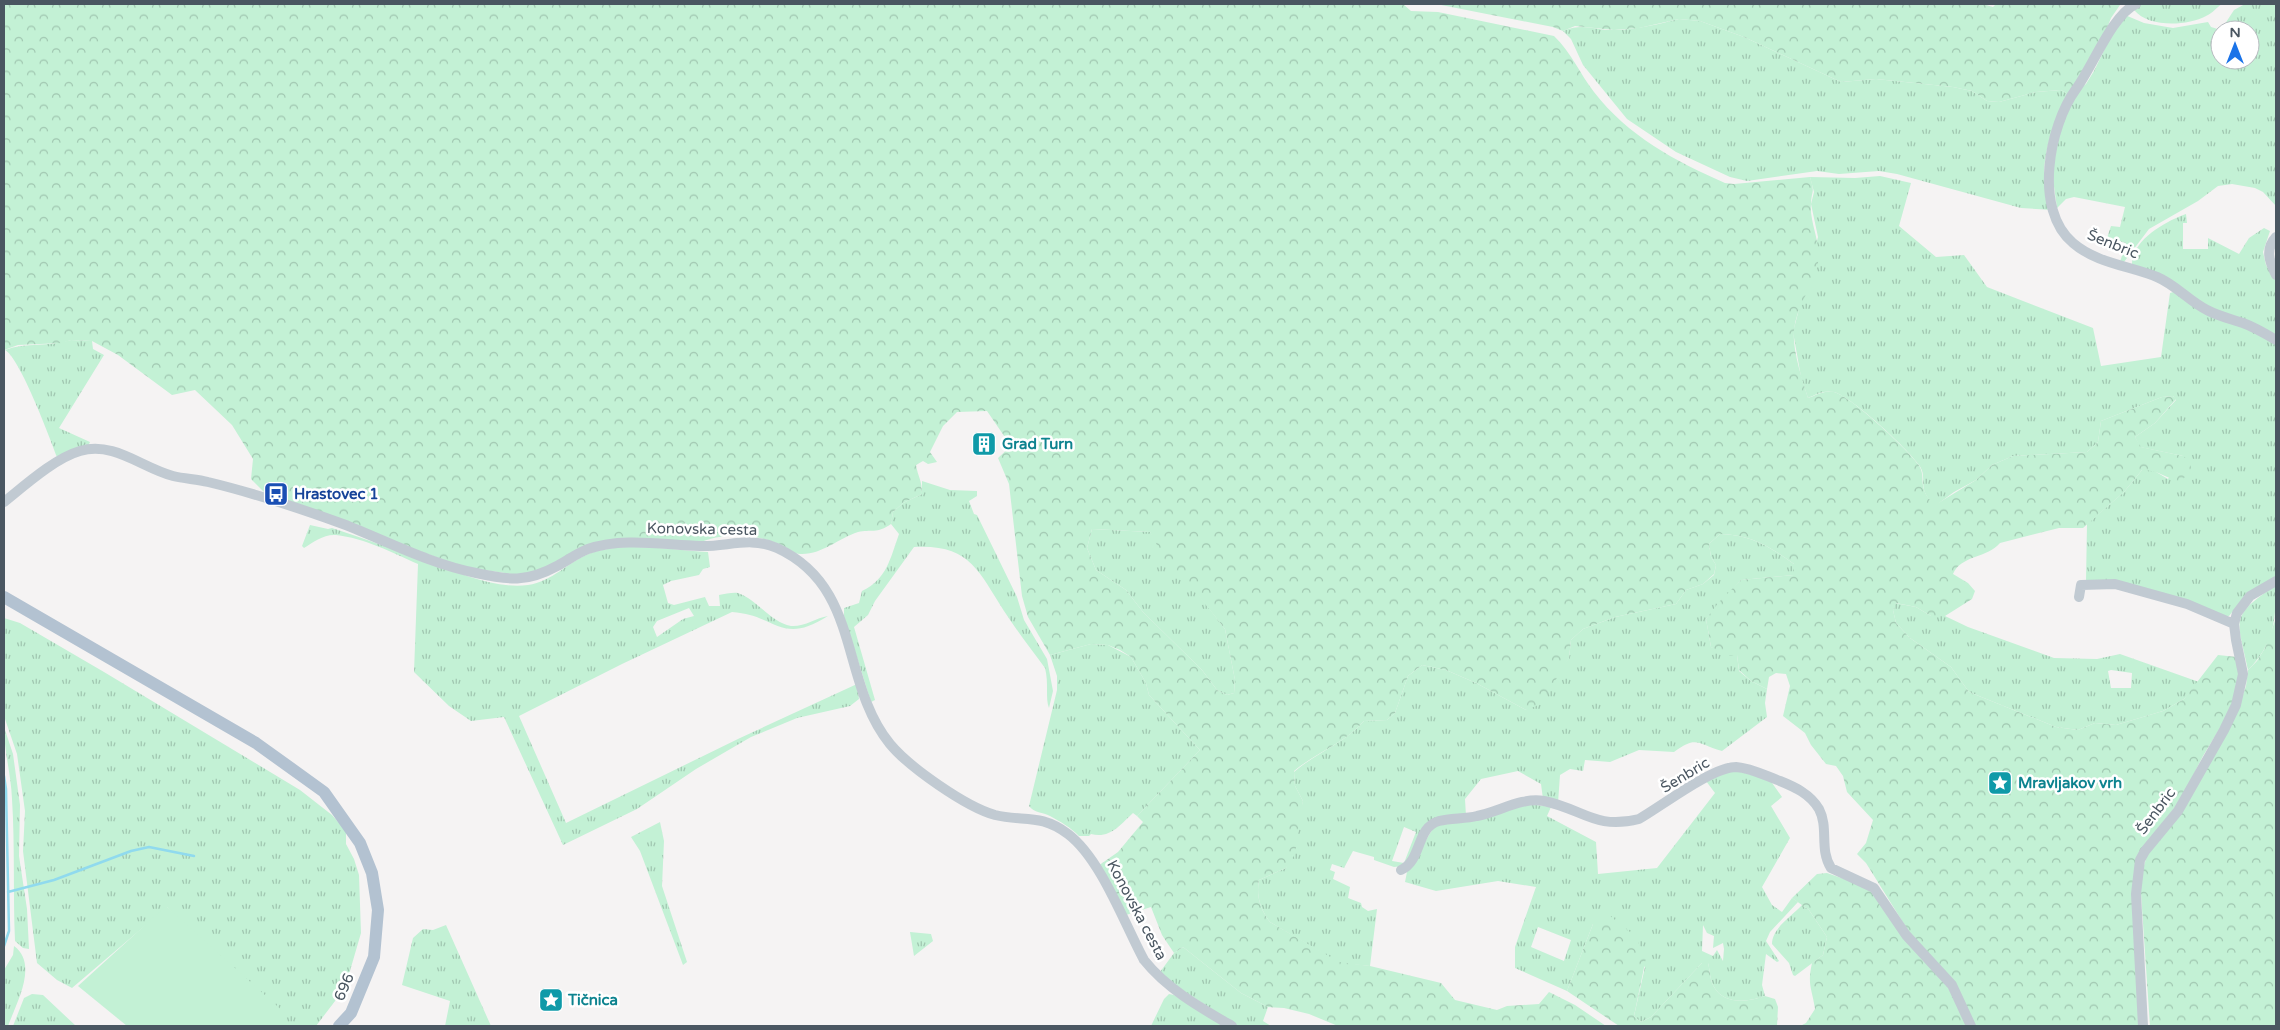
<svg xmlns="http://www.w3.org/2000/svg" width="2280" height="1030" viewBox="0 0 2280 1030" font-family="'Varela Round',sans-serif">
<defs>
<pattern id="grass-tufts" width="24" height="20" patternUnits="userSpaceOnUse" patternTransform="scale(1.25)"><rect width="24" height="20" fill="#c3f1d5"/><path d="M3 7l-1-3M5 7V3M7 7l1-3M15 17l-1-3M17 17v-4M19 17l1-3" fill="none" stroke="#a0c6b0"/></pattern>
<pattern id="forest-crowns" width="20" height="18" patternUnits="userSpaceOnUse" patternTransform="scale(1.25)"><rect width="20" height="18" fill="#c3f1d5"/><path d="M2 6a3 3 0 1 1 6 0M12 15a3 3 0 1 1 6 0" fill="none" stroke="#a0c6b0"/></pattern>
</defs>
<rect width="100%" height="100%" fill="#f5f3f3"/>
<path fill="url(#grass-tufts)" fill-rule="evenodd" d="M2141 4H2222C2217 7 2213 13 2206 16 2187 26 2149 28 2134 10Z
M2245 4H2276V206L2263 192 2255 188 2232 184 2218 186 2198 201 2149 229 2124 262H2120L2126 243 2107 238 2111 226 2120 227 2125 207 2074 197 2066 199 2057 208 2051 165 2068 106 2075 93 2086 84 2094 71 2114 30 2125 15 2144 23 2173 28 2208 22 2211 27 2221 30 2234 10ZM2220 30H2250V60H2220Z
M1679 19 1700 21 1744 37 1841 82 1876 79 1953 87 1972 91 1987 101 1999 102 2036 92 2061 90 2068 94C2055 117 2044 149 2044 176 2044 187 2049 199 2052 210L2021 208 1897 174 1879 171 1839 174 1817 171 1747 181 1730 177 1676 152 1627 119 1583 65 1571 39 1563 31C1585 22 1595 31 1617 30 1638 29 1659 24 1679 19Z
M1880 176 1911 183 1899 226 1936 257 1964 255 1987 287 2093 328 2101 366 2161 357 2170 293 2177 291 2276 343V576L2245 596 2229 616H2221L2086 581 2087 524 2124 492 2142 470 2151 469 2168 479 2183 456 2140 447 2135 437 2155 423 2176 400 2173 396 2162 397 2101 421 2098 442 2087 452 2013 456 1992 465 1976 480 1954 492 1935 506C1915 487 1929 479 1919 465 1907 448 1852 397 1834 392 1824 390 1817 394 1808 398L1801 377 1793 332 1818 237 1811 204 1814 192 1810 177 1855 178Z
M2186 214 2187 223H2183V249H2208V238L2239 254 2249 238 2264 228 2270 231 2263 252 2266 265 2276 282V337L2218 313 2132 264C2132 240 2166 221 2186 214Z
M71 340 92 341 93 349 104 355 59 428 90 442 88 446 57 457C50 438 20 358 5 350 26 342 49 347 71 340Z
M922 481 950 490 977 491V496L969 501 974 514 977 515 1017 597 1024 620 1047 659 1053 691 1049 708C1045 699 1049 683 1045 668 1031 649 1017 631 1004 611 978 570 969 544 914 547L875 601 868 615 854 627 875 700 871 702 844 616V608L859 603 862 591C887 579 890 559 899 534L891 524 893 512 903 503 922 494Z
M310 525 328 529 332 528C365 539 397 550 429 562 460 573 494 589 528 585 552 582 569 561 591 553 624 541 673 550 708 552L710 567 703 569 699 575 671 581 663 585 668 603 674 605 705 597 709 606H720L719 595C725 594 733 592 738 593 758 600 771 623 791 626 804 627 816 618 828 616 781 646 777 615 732 612L622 664 519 716 566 823 740 738 857 684 859 699 850 706 797 718 751 737 696 769 637 809 563 845 504 717 471 721 449 706 414 672 418 564C393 553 364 538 336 535 324 534 313 542 304 548L302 546ZM689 608 694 616 683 619 657 637 653 627 657 621Z
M1092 529 1150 532 1225 629 1235 680 1234 693 1227 695 1217 690 1202 670 1143 612 1126 590 1096 570 1087 548Z
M1720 534C1751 535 1769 546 1794 564V575L1741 580 1706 619 1711 647 1737 655 1739 671 1751 681 1767 689 1765 703 1767 717 1722 751C1697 744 1697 735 1674 752L1639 750 1610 762 1585 760 1583 771 1570 769 1560 775 1558 803 1543 799 1541 784 1518 771 1481 779 1465 799 1466 816 1438 818 1403 866 1394 867 1374 860V857L1353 851 1344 868 1332 864 1330 870 1335 872 1333 879 1350 887 1348 898 1361 903 1362 907 1368 911 1377 909 1370 966 1339 963 1270 922C1260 909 1256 895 1259 880L1286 868 1303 801 1295 786 1294 772C1317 752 1345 743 1364 721L1387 720 1395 713 1408 676 1422 665 1446 670 1476 683 1526 710 1569 658 1571 640 1583 629 1615 617 1676 604 1686 590 1703 584 1714 575 1716 565 1711 557 1709 544ZM1404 827 1416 832 1404 863 1392 861Z
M2276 585C2276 620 2274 644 2248 670 2237 618 2229 617 2276 585Z
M1895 603 1916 607 1931 616H1945L1968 627 2054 658 2097 659 2120 654 2199 682 2184 699 2163 711 2116 725 2095 723 2078 730 2056 727 1969 692 1951 667 1910 638 1896 623 1893 610ZM2111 670 2132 673 2131 688H2111L2108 671Z
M4 618 20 623 104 672 300 790 332 815 346 831V844L354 859 359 875 361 933 345 988 316 1026H273L167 907 72 988 57 980 37 963 23 851 25 811 17 754 4 716Z
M1091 644 1108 645 1131 657 1146 683 1149 695 1200 750 1137 816 1133 813C1120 825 1110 839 1091 834L1089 836H1079C1070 827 1061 822 1050 816 1043 812 1034 813 1029 806L1057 690V676L1050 655Z
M4 727 13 754 20 805 19 856 27 909 29 949 23 948 15 941C13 894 15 846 12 799 11 774 4 751 4 727Z
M1734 770 1770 780 1782 797 1771 806 1790 838 1762 887 1772 905 1782 912 1792 898 1798 902 1770 932 1766 941 1779 961 1777 962 1766 954 1762 985 1765 996C1749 1002 1724 1005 1714 987 1710 981 1710 970 1708 963H1702L1651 1017 1641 1022 1634 1016 1645 967 1593 924 1567 991 1515 968V947L1536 887 1498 881 1436 891 1405 882 1407 872 1435 825 1529 804 1551 807 1547 816 1596 842 1598 874 1657 868 1715 793 1706 781ZM1703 925 1707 933 1714 936 1713 948 1723 943 1724 949 1723 961 1717 950 1713 956 1702 951ZM1538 927 1571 940 1564 961 1531 947Z
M660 822 664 841 662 886 687 962 683 965 640 851 631 837Z
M1802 905 1809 910 1827 937 1823 955 1795 976 1793 975 1789 963 1772 944C1772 928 1792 916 1802 905Z
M446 925 491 1026H445L450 1001 402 985 413 938 423 929 433 930Z
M910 932 931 934 933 941 914 956Z
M14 946C39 964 16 1004 8 1026H4V970L13 955Z
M1183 947 1241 993 1268 1007 1263 1021 1271 1026H1237L1175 985 1160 972 1174 953Z
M32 994 43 995 76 1026H13L24 998Z
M1169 994 1174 995 1225 1026H1151L1164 999Z"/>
<path fill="url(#forest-crowns)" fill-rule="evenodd" d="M4 4H1403L1411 11 1438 12 1554 36C1571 52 1580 74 1594 92 1628 136 1675 161 1725 183L1734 184 1810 177C1815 193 1812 189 1811 203 1809 224 1823 244 1817 268 1811 289 1796 308 1794 330 1792 349 1802 379 1808 398 1817 395 1824 390 1834 392 1852 397 1906 448 1918 464 1928 478 1915 487 1935 505L1976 480 1992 465 2013 456 2087 452 2098 442 2101 421 2162 397 2173 396 2176 399 2155 423 2135 437 2141 447 2183 456 2190 461 2191 469 2181 482C2168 479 2156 469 2142 470L2124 492 2083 528H2059L2000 543C1988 558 1961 555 1953 574L1968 583 1975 591 1972 599 1945 616H1931L1916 607 1896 603 1893 610 1896 623 1910 638 1951 667 1969 692 2056 727 2078 730 2095 723 2116 725 2163 711 2184 699 2218 655 2237 657 2242 670 2235 703 2203 756 2180 801 2138 854 2143 1026H1975L1909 932 1866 863 1857 854 1866 843 1873 820 1847 792 1843 776 1836 766 1826 764 1811 745 1805 733 1783 716 1790 686 1786 674 1776 673 1769 677 1767 689 1751 681 1739 670 1737 655 1729 656 1711 647 1706 619 1719 602 1741 580 1794 575V564C1769 546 1751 535 1720 534L1709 544 1711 557 1716 565 1714 574 1703 584 1686 590 1676 604 1615 617 1583 629 1571 640 1569 658 1541 704 1526 710 1476 683 1446 670 1422 665 1408 676 1395 713 1387 720 1364 721C1345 743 1317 752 1294 771L1295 786 1303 801 1295 854 1286 868 1259 880C1256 895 1260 909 1270 922L1339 962 1370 966 1441 983 1455 1000 1497 1010 1507 1006 1539 1004 1549 992 1575 1005 1606 1026H1338L1309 1014 1284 1008 1268 1007 1241 993 1183 947 1174 953 1162 935 1151 907 1126 915 1098 866 1118 852 1143 822 1137 816 1200 750 1149 695 1146 683 1131 657 1120 650 1108 645 1091 644 1050 655 1028 617 1022 596 1009 484 998 458 1011 446 987 411 957 412 943 426 930 452 937 462 928 464 923 461 916 465C918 477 922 480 922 494L903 503 893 512 891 524C877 534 871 529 858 532 839 538 823 554 802 554 795 555 788 548 781 545 754 533 723 532 696 544L609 541 551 568 518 575 463 567 267 495 251 479 253 459 232 425 195 390 172 395 118 355 92 341 71 340 62 343 18 345 4 350ZM1092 529 1150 532 1166 562 1198 595 1225 629 1235 680 1234 693 1227 695 1217 690 1202 670 1143 612 1126 590 1096 570 1087 548Z
M1436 4H1983L1993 7 1996 4 2120 5 2111 18 2100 46 2068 94 2061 90 2036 92 1999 102 1987 101 1972 91 1953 87 1876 79 1841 82 1744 37 1700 21 1679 19 1639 28 1614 30 1575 26 1563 31 1553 27Z
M2276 618V1026H2150L2140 879 2148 852 2239 706 2246 686 2248 670 2257 661 2265 648Z
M1827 873 1867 887 1876 895 1944 979 1967 1026H1800L1806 1023 1815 1009C1812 988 1807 985 1812 963L1823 955 1827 937 1809 910 1792 898 1817 874Z
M1609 915 1635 936 1646 958 1634 1016 1641 1022 1651 1017 1702 963H1708C1710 970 1710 981 1714 987 1724 1005 1749 1002 1765 996L1775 999 1778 1007 1777 1026H1619L1567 991 1593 924Z"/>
<path fill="#c3f1d5" d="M166 906 286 1014 274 1026H127L78 986Z"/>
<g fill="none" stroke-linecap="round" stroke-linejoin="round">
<path stroke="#90daee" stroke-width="2.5" d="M4 776 6 789 9 931 4 946
M8 892 54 880 131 851 149 847 194 856"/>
<path stroke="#c1cad2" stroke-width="10" d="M2136 4C2112 15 2093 66 2076 89 2049 126 2033 210 2073 243 2096 263 2130 266 2157 277 2176 285 2189 301 2207 310 2218 316 2231 319 2243 323 2254 327 2266 334 2276 340
M2276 237C2265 249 2269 261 2276 275
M4 502C24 486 55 458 80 451 114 441 142 468 173 476 185 479 197 479 208 482 254 493 299 508 343 524 387 541 430 564 476 573 509 580 526 583 557 566 567 561 577 553 588 549 623 537 664 545 700 546 727 547 750 536 777 548 862 587 839 681 890 744 909 767 966 807 995 815 1024 822 1040 813 1068 834 1101 859 1124 923 1144 960 1167 989 1201 1008 1232 1026
M2079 597 2081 585 2115 584 2187 604 2234 624
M1401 870C1422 861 1416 827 1439 821 1451 818 1465 819 1477 816 1499 812 1521 797 1544 801 1583 809 1595 830 1639 819 1662 806 1712 767 1736 767 1751 768 1766 776 1780 781 1795 787 1810 794 1819 809 1829 828 1819 849 1831 868L1874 888 1906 935 1952 985 1971 1026
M2143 1026 2136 894 2140 860 2145 851 2178 811 2224 730 2236 705 2243 674 2236 640 2234 624 2237 613 2250 596 2276 581"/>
<path stroke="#b3c2d1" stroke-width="12" d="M4 597 256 743 324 792 360 843 372 873 378 910 374 957 351 1013 339 1026"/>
</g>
<defs>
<symbol id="building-square" viewBox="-11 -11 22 22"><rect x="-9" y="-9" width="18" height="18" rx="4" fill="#0f9aa8" stroke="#fff"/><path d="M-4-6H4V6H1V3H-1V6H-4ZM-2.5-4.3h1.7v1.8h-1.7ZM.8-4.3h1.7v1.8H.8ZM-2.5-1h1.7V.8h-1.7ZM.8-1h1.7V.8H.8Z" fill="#fff"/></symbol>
<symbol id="bus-square" viewBox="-11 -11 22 22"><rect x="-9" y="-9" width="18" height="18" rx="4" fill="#1a4fb4" stroke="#fff"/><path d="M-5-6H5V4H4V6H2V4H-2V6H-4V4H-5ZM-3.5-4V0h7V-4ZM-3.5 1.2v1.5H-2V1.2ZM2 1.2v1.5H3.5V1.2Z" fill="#fff"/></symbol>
<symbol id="sight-square" viewBox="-11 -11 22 22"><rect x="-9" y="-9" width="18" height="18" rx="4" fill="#0f9aa8" stroke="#fff"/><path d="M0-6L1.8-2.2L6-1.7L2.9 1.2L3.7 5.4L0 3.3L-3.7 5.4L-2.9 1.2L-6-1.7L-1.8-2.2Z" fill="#fff"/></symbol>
</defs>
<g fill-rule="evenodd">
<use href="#building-square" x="970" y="430" width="28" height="28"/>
<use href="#bus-square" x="262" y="480" width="28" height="28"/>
<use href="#sight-square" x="1986" y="769" width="28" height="28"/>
<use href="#sight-square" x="537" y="986" width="28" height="28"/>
</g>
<g text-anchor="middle" stroke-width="5" stroke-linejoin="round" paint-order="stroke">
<g font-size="15" fill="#4a5661" stroke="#fff">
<text transform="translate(2113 244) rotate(22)" y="5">Šenbric</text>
<text transform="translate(702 529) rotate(1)" y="5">Konovska cesta</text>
<text transform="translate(1685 775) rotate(-31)" y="5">Šenbric</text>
<text transform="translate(2156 811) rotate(-53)" y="5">Šenbric</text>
<text transform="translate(1137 910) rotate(62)" y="5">Konovska cesta</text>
<text transform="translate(344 987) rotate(-67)" y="5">696</text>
</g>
<g font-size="15" font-weight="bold" fill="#0d838f" stroke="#fff" text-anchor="start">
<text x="1002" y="449">Grad Turn</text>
<text x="2018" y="788">Mravljakov vrh</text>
<text x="568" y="1005">Tičnica</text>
</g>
<g font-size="15" font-weight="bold" fill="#164399" stroke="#fff" text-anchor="start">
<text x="294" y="499">Hrastovec 1</text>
</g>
</g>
<rect width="2280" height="1030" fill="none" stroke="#4a5661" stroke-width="10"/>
<g transform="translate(2235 45)"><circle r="24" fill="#ffffff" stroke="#b7bbc0"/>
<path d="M0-4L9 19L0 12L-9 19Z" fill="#1a73e8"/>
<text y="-8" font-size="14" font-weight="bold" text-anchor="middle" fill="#4a5661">N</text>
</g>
</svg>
